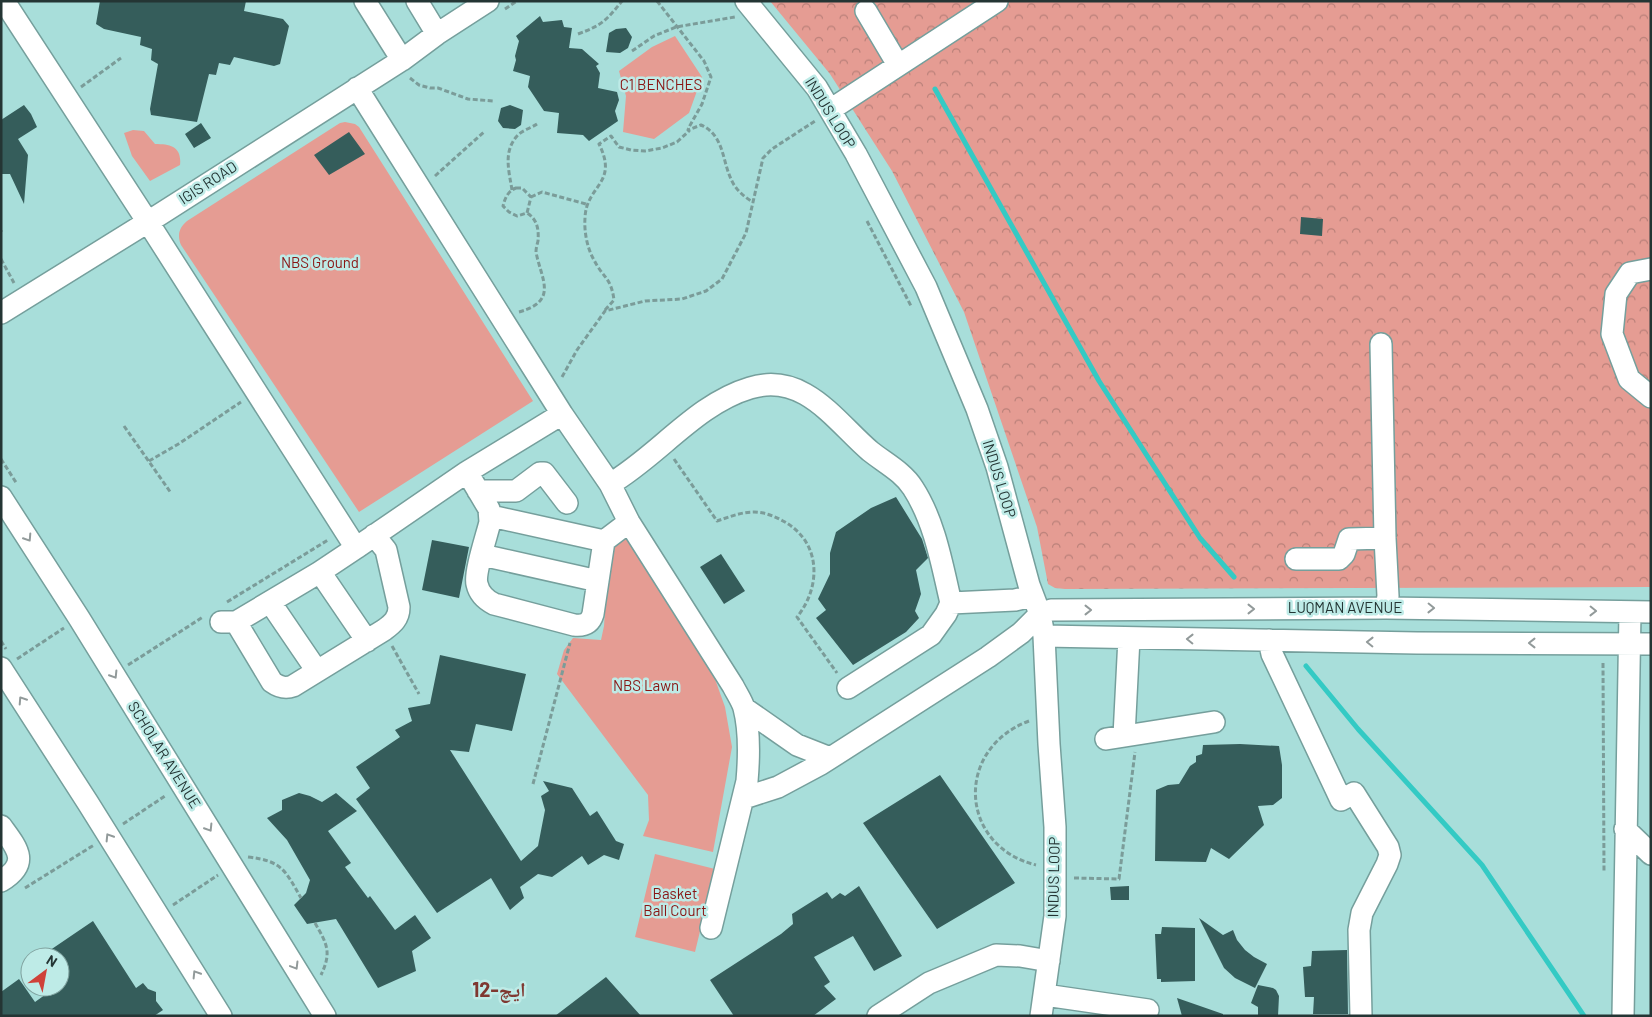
<svg xmlns="http://www.w3.org/2000/svg" width="1652" height="1017" viewBox="0 0 1652 1017" font-family="Barlow,'Noto Naskh Arabic',sans-serif">
<defs>
<pattern id="forest-crowns" width="20" height="18" patternUnits="userSpaceOnUse" patternTransform="scale(1.25)"><rect width="20" height="18" fill="#e59c93"/><path d="M2 6a3 3 0 1 1 6 0M12 15a3 3 0 1 1 6 0" fill="none" stroke="#b98079"/></pattern>
</defs>
<rect width="100%" height="100%" fill="#beebe7"/>
<path fill="#a8deda" fill-rule="evenodd" d="M1 1H1651V1016H1ZM30 957H60V987H30Z"/>
<path fill="#e59c93" d="M675 36 702 77 689 113 654 139 623 132 626 96 619 71 652 47Z
M345 122 355 124 359 127 533 401 359 512 181 245C177 235 179 228 187 221L340 123Z
M133 130 144 131 155 144C171 144 182 147 180 165L150 181 132 156 124 133Z
M623 528 715 679 725 707 732 747 713 852 643 836 649 820 648 795 557 674 564 650 573 638 601 640 604 626 609 549Z
M655 854 715 869 695 952 635 937Z"/>
<path fill="url(#forest-crowns)" d="M770 1H1651V587L1065 589 1055 588 1048 584 1037 527 964 312 892 171 830 74Z"/>
<g fill="none" stroke-linecap="round" stroke-linejoin="round">
<path stroke="#34cac4" stroke-width="5" d="M935 89 1099 381 1200 538 1234 577
M1306 666 1358 729 1482 865 1584 1016"/>
</g>
<path fill="#355d5b" d="M100 1H246L244 11 283 19 289 26 280 64 274 66 234 57 230 65 219 63 216 75 209 74 197 122 151 115 150 109 158 64 151 60 152 49 140 45 141 37 104 29 96 24Z
M540 16 543 22 562 20 564 27 572 28 569 48 582 49 599 64 596 66 600 73 598 88 617 92 619 100 615 111 618 121 589 141 583 135 557 133 559 113 544 111 528 87 530 76 513 71 516 60 515 56 519 41 516 36Z
M626 28 632 37 628 48 620 53 606 52 609 33 616 29Z
M24 105 31 114 37 127 18 139 28 155 24 204 10 174H1V120Z
M510 105 523 110 521 125 515 129 503 128 498 121 501 108Z
M201 123 211 138 194 148 185 134Z
M349 132 365 154 329 175 314 155Z
M1301 217 1323 219 1322 236 1300 234Z
M896 497 922 539 928 558 916 570 921 594 915 611 919 618 906 632 853 665 816 618 826 610 818 599 830 574V553L836 532 871 508Z
M432 540 469 547 459 598 422 590Z
M721 554 745 591 724 604 700 567Z
M440 655 526 674 512 731 476 724 469 752 450 750 521 861 538 846 545 810 541 796 549 791 543 781 572 788 590 816 597 811 616 841 624 844 619 860 604 855 588 865 582 856 552 877 538 874 520 887 524 898 510 910 491 878 437 913 356 799 370 788 356 767 400 737 395 730 412 721 408 708 430 704Z
M1240 744 1279 746 1282 765V798L1273 805 1258 806 1264 825 1229 859 1211 848 1206 862 1155 861 1156 790 1168 785 1179 784 1190 766 1196 762V756L1202 754 1203 745Z
M940 775 1015 883 937 929 863 823Z
M299 793 310 796 322 802 336 793 357 811 328 831 351 863 345 867 368 898 370 896 395 930 415 915 431 938 412 951 416 971 378 988 336 919 307 924 294 905 306 893 310 880 287 840 267 818 282 810V800Z
M859 886 902 956 874 971 853 936 814 957 830 982 824 986 836 999 813 1016H734L710 980 781 934 793 924 792 914 827 892 832 899 840 893 845 896Z
M1129 886V900H1111L1110 887Z
M1199 918 1223 935 1233 930 1237 940 1245 950 1254 957 1267 964 1255 988 1235 978 1224 968Z
M93 921 136 988 143 983 148 989 156 992V1001L163 1010 154 1016H1V992L19 979 35 1002 56 987H60V957H40Z
M1162 927 1195 928V981L1161 982V979H1157L1155 934H1161Z
M1347 950 1348 1014H1313L1314 997H1305L1303 967 1311 966 1312 951Z
M606 977 641 1016H555Z
M1258 985 1273 988 1276 990 1279 996 1278 1016H1258V1007L1251 1003Z
M1177 998 1223 1014V1016H1182Z"/>
<g fill="none" stroke-linecap="round" stroke-linejoin="round">
<defs>
<path id="minor" d="M4 1 153 230 356 548 467 472 562 414 357 88
M365 1 402 60
M417 1 437 34
M746 1 817 88 856 154 926 287 977 409 997 467 1029 585 1040 614 1044 636 1049 744 1055 827V916L1041 1016
M866 11 898 65
M830 110 997 1
M1651 269 1630 273 1616 294 1612 334 1629 379 1651 397
M1 313 159 215 402 60 437 34 488 1
M1381 344 1385 538 1388 596 1386 608
M562 414 610 484 629 522 733 686C737 694 742 701 744 708 750 731 749 758 747 781L711 928
M467 472 489 509 490 522C487 535 474 573 477 584 479 593 486 600 494 604L574 625C584 626 590 624 593 614L604 541
M610 484C658 456 696 404 750 388 804 371 836 422 870 451 885 463 903 472 913 488 935 522 942 565 951 603L946 614 931 635 848 688
M478 491H516L540 473H544L567 503
M1 497 79 618 325 1016
M491 516 604 541 629 522
M482 555 598 581
M1296 559H1339L1344 554 1349 539 1385 538
M320 572 367 641
M270 602 317 671
M951 603 1015 600 1032 596
M221 622H236L320 572 356 548
M236 622 272 682C279 687 285 689 293 686L384 630C392 624 399 619 399 607L386 550 374 535
M1044 636 1417 643 1651 644
M1269 640 1272 654 1341 800 1354 793 1388 847 1390 855 1387 864 1362 913 1359 930 1361 1016
M1 668 88 803 221 1016
M744 708 797 745 830 758
M1124 736 1129 638
M1106 739 1214 722
M744 798 778 787 821 764 988 657 1021 633 1040 614 1051 610 1386 608 1651 612
M1 826C17 848 31 863 1 881
M1625 829 1651 854
M1045 995 1148 1010
M878 1016 929 983 996 955 1020 956 1049 961
M1623 1016 1630 612"/>
</defs>
<use href="#minor" stroke="#759f9c" stroke-width="24"/>
<path stroke="#7b9c99" stroke-width="3" stroke-dasharray="5 2.5" stroke-linecap="butt" d="M657 1 704 61 711 77 702 104 688 129
M505 9 517 1
M578 34C602 25 606 21 622 1
M632 51 654 36 676 27 735 17
M410 78 419 85 430 88H438L468 99 493 101
M81 87 121 58
M435 176 485 131
M516 188H522L531 197 527 213 517 216 509 212 503 206C505 198 508 191 516 188Z
M512 190C509 171 503 152 517 136 521 131 531 128 537 124
M531 197 542 192 586 204
M867 221 911 306
M1 230V232
M1 259 14 283
M605 310 614 300C611 277 603 278 594 260 587 248 584 231 585 218 586 185 619 184 599 144L611 136 619 147 631 150 645 151 662 148 677 142 689 131 688 130 701 125C724 135 722 160 731 179 735 189 744 197 753 202
M519 312C559 301 541 279 536 252 536 248 537 245 538 241 539 229 537 219 527 213
M562 377 577 350 605 311 645 301 682 299 706 291 722 279 746 233 763 158 772 149 815 121
M124 426 171 493
M1 459 17 484
M674 459 717 521C729 517 741 512 754 512 764 512 774 516 783 521 821 541 822 586 797 617L837 673
M149 461 180 443 241 402
M227 602 328 540
M1 641 6 649
M392 646 419 694
M17 659 64 628
M1603 663 1604 872
M128 665 203 617
M1029 721C954 749 959 846 1036 865
M533 784 570 643
M123 824 165 796
M248 857C282 861 285 870 301 898
M1074 878 1119 879 1135 752
M25 888 94 845
M173 905 218 875
M315 923C327 944 332 952 321 975"/>
<use href="#minor" stroke="#fff" stroke-width="21"/>
</g>
<defs><path id="oneway-chevron" d="M-2-3.5L2.5 0L-2 3.5" fill="none" stroke-width="1.6" stroke-linecap="round" stroke-linejoin="round" transform="scale(1.25)"/></defs>
<g stroke="#929a9a">
<use href="#oneway-chevron" transform="translate(28 538) rotate(57)"/>
<use href="#oneway-chevron" transform="translate(1431 608) rotate(1)"/>
<use href="#oneway-chevron" transform="translate(1251 609)"/>
<use href="#oneway-chevron" transform="translate(1088 610)"/>
<use href="#oneway-chevron" transform="translate(1593 611) rotate(1)"/>
<use href="#oneway-chevron" transform="translate(1190 639) rotate(-179)"/>
<use href="#oneway-chevron" transform="translate(1370 642) rotate(-179)"/>
<use href="#oneway-chevron" transform="translate(1532 643) rotate(-180)"/>
<use href="#oneway-chevron" transform="translate(114 675) rotate(58)"/>
<use href="#oneway-chevron" transform="translate(22 700) rotate(-123)"/>
<use href="#oneway-chevron" transform="translate(209 828) rotate(58)"/>
<use href="#oneway-chevron" transform="translate(109 837) rotate(-122)"/>
<use href="#oneway-chevron" transform="translate(295 966) rotate(59)"/>
<use href="#oneway-chevron" transform="translate(196 974) rotate(-122)"/>
</g>
<g text-anchor="middle" stroke-width="5" stroke-linejoin="round" paint-order="stroke">
<g font-size="15" fill="#891513" stroke="#beebe7">
<text x="661" y="90">C1 BENCHES</text>
<text x="320" y="268">NBS Ground</text>
<text x="646" y="691">NBS Lawn</text>
<text x="675" y="899">Basket<tspan x="675" dy="17">Ball Court</tspan></text>
</g>
<g font-size="15" fill="#243534" stroke="#beebe7">
<text transform="translate(830 113) rotate(58)" y="5">INDUS LOOP</text>
<text transform="translate(208 183) rotate(-33)" y="5">IGIS ROAD</text>
<text transform="translate(999 479) rotate(73)" y="5">INDUS LOOP</text>
<text x="1345" y="613">LUQMAN AVENUE</text>
<text transform="translate(164 755) rotate(58)" y="5">SCHOLAR AVENUE</text>
<text transform="translate(1054 877) rotate(-89)" y="5">INDUS LOOP</text>
</g>
<g font-size="20" font-weight="bold" fill="#7f3831" stroke="#beebe7">
<text x="499" y="997">ایچ-12</text>
</g>
</g>
<rect width="1652" height="1017" fill="none" stroke="#243534" stroke-width="5"/>
<g transform="translate(45 972) rotate(32)"><circle r="24" fill="#beebe7" stroke="#80a29f"/>
<path d="M0-4L9 19L0 12L-9 19Z" fill="#cf4139"/>
<text y="-8" font-size="14" font-weight="bold" text-anchor="middle" fill="#243534">N</text>
</g>
</svg>
